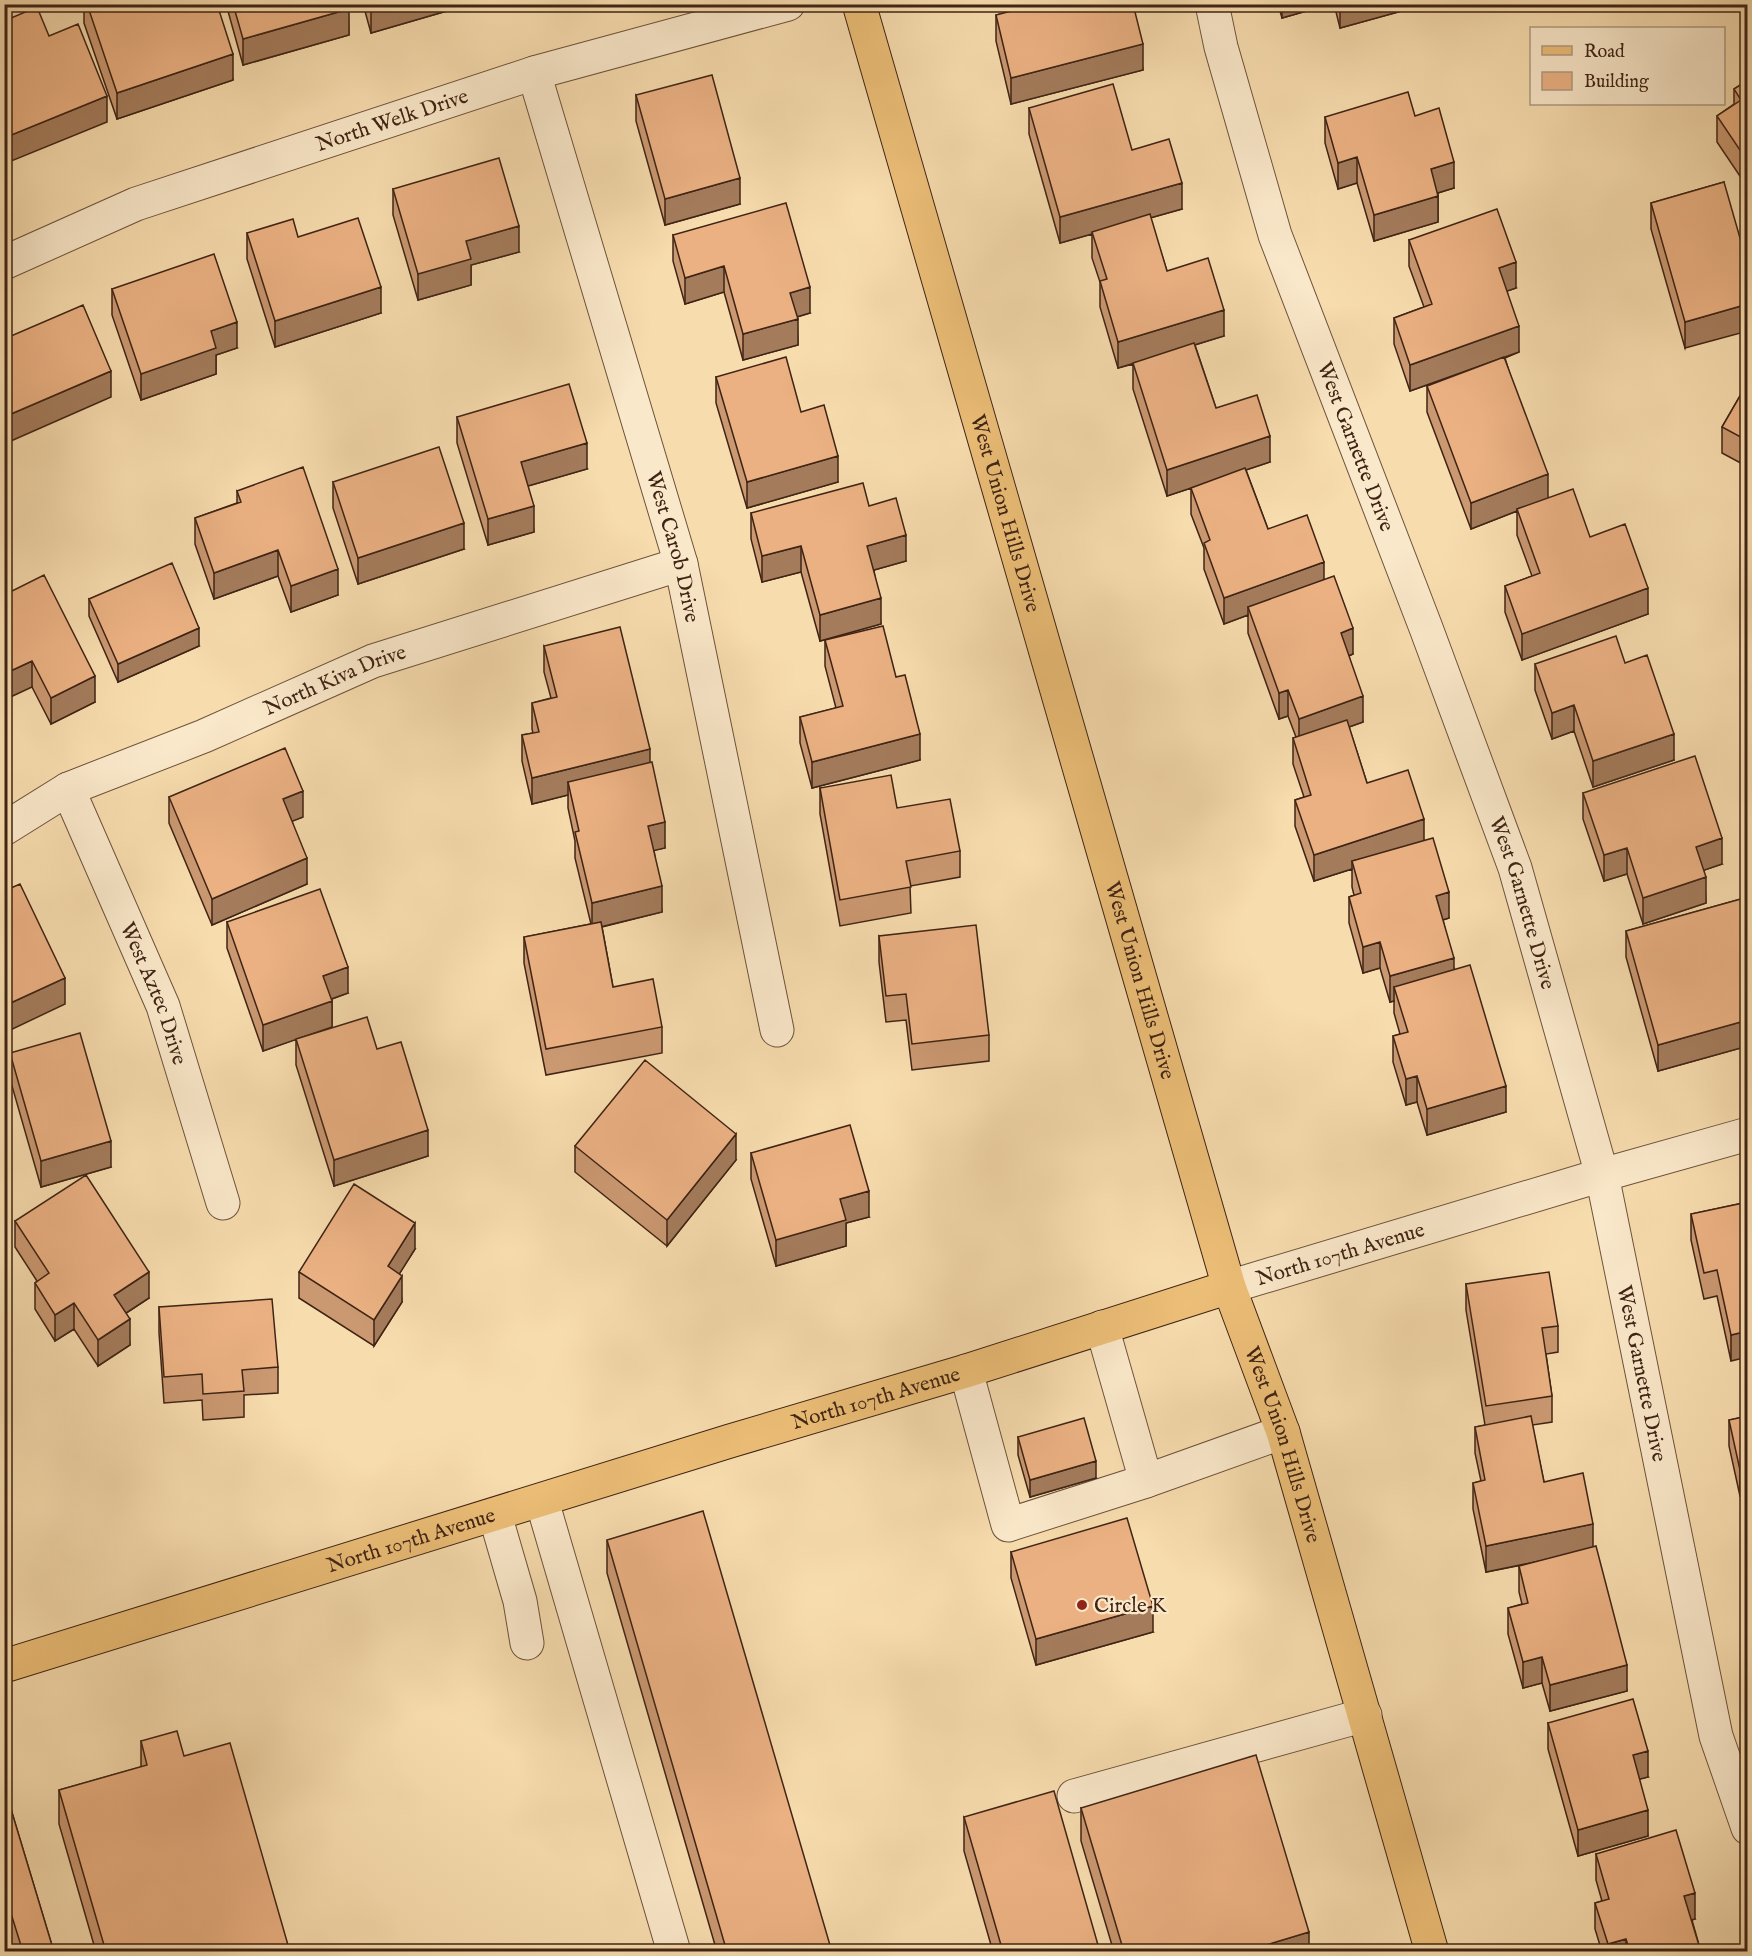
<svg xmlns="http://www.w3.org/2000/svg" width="1752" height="1956" viewBox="0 0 1752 1956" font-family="'IM FELL English',serif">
<rect width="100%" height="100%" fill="#f7dcae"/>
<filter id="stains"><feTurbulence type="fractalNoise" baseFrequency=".00333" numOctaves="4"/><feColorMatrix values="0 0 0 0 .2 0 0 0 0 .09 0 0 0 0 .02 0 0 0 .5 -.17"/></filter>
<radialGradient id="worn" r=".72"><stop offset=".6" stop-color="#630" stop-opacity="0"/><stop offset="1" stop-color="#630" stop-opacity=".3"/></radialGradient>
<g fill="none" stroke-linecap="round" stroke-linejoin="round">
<defs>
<g id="minor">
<path id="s1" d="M1212 4 1221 47 1275 235 1426 628 1515 868 1602 1175 1716 1736 1748 1828"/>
<path id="s2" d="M534 73 681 564 777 1030"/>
<path id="s3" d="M4 263 136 204 534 73 788 4"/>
<path id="s4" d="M68 789 163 1006 223 1203"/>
<path id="s5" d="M4 829 68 789 204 736 373 661 681 564"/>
<path id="s6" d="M1229 1287 1602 1175 1748 1134"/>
<path d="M1102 1327 1146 1481"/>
<path d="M966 1371 1008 1525 1146 1481 1283 1432"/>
<path d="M542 1501 674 1952"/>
<path d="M495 1515 520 1601 527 1643"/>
<path d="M1074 1796 1365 1715"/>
</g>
<g id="major">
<path id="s7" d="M859 4 1229 1287 1283 1432 1432 1952"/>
<path id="s8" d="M4 1666 730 1441 966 1371 1229 1287"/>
</g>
</defs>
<use href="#minor" stroke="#6d523b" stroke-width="35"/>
<use href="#major" stroke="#3f2415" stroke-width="35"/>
<use href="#minor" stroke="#fae8ca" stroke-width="33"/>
<use href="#major" stroke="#ecbe77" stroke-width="33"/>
</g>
<path fill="#ca9871" stroke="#3f2415" stroke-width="1.5" d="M84 4H217L233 80 117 119 84 23Z
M226 4H348L349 35 243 65Z
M363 4H471L371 33Z
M1023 4H1133L1143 70 1011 104 996 41V15L1024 8Z
M1278 4H1331L1282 18Z
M1334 4H1402V11L1340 28Z
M1748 80V188L1717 142V116L1734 104V89Z
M636 95 740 204 665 225 636 121Z
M1029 108 1132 150 1182 209 1150 218 1167 271 1224 336 1195 345 1216 408 1270 462 1246 470 1268 529 1324 580 1353 654 1349 656 1363 722 1349 727 1367 783 1424 840 1449 918 1443 920 1454 969 1506 1112 1427 1135 1417 1102 1406 1105 1393 1062V1036L1400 1034 1394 1013V1001L1390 1002 1380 968 1363 973 1349 923V897L1354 895 1352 887V869L1314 881 1295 826V800L1304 797 1293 764V738L1296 737 1288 716 1279 719 1248 633V615L1224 624 1204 569V548L1191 514V488L1167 496 1133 389V364L1118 368 1100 307V282L1092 258V234L1060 243 1029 134Z
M1415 116 1454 188 1438 193V222L1374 241 1357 183 1338 189 1325 143V117Z
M1724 182 1685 348 1651 229V203Z
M393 189 519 252 471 265V285L418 300 393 215Z
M247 233 298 237 381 313 275 347 247 259Z
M673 235 810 313 797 317 798 345 743 360 724 292 685 304 673 261Z
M1409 240 1516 288 1507 291 1519 352 1505 358 1548 498 1590 537 1648 614 1522 660 1505 612V586L1532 576 1517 535V511L1471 529 1427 412V386L1492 362 1410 391 1394 344V318L1424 307 1409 266Z
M112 289 237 348 216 355V374L141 400 112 315Z
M716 377 801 412 838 482 747 508 716 403Z
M1748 382V467L1722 453V427Z
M457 417 587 469 528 486 534 532 488 545 457 443Z
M333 482 464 549 358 584 333 508Z
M237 491 338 595 291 612 278 576 214 599 195 544V518L237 503Z
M869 506 906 561 874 570 881 624 820 641 801 572 762 582 751 539V513Z
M4 595 95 702 51 724 32 687Z
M89 599 199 646 118 682 89 616Z
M825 640 896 677 920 760 812 788 800 743V717L836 708 825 666Z
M544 646 650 763 665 848 654 850 662 912 602 927 613 987 662 1027V1053L546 1075 524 963V937L591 924 575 858V841L568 808V795L532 804 522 761V735L533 733 532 729V703L551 698 544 672Z
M1625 663 1674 760 1593 787 1574 731 1552 739 1535 690V664Z
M820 788 897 808 960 851V877L910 886 911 913 840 926 820 814Z
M1583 793 1722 864 1704 870 1706 903 1643 924 1627 874 1604 881 1583 819Z
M169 797 303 817 292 821 307 884 212 925 169 823Z
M1748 897V1046L1658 1071 1626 957V931Z
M227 922 348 993 332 999V1027L298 1039 377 1049 428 1156 334 1186 296 1065V1039L263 1051 227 948Z
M879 936 989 1035V1061L912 1070 906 1020 886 1022 879 962Z
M10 1053 111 1167 41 1187 10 1079Z
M575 1146 736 1160 667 1246 575 1172Z
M751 1153 869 1217 846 1223V1246L776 1266 751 1179Z
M1748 1202 1731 1361 1717 1296 1704 1299 1691 1240V1214Z
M15 1221 149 1298 126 1313 130 1345 98 1366 74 1329 55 1341 35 1309V1283L37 1281 15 1247Z
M415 1249 399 1274 402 1302 374 1346 299 1298V1272Z
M1466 1284 1558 1326V1352L1546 1354 1552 1396V1422L1532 1425 1544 1482 1593 1547 1627 1691 1550 1711 1542 1683 1523 1688 1508 1634V1608L1522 1604 1519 1592V1566L1533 1563 1486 1572 1473 1509V1483L1481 1481 1475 1453V1427L1485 1425 1466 1310Z
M159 1307 278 1367V1393L244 1395V1417L203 1420 202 1400 164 1403 159 1333Z
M1748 1416V1529L1744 1518V1495L1740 1496 1729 1446V1420Z
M1018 1437 1096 1478 1030 1497 1018 1455Z
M607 1540 832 1952H717L607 1573Z
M1011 1552 1153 1632 1036 1665 1011 1578Z
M1548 1723 1648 1777 1639 1779 1648 1836 1578 1856 1548 1749Z
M141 1741 184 1756 290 1952H96L59 1824V1790L141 1767Z
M4 1786 54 1952H13L4 1925Z
M1081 1808 1309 1952H1114L1081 1841Z
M964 1817 1100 1952H993L964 1851Z
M1596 1854 1695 1919 1692 1920 1701 1952H1602L1595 1929V1903L1602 1901 1596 1880Z"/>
<path fill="#a47c5c" stroke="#3f2415" stroke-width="1.5" d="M380 4H471L371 33V7Z
M1282 4H1331L1282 18Z
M1340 4H1402V11L1340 28Z
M349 9V35L243 65V39Z
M1143 44V70L1011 104V78Z
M233 54V80L117 119V93Z
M107 96V122L4 164V138Z
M1357 157V183L1338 189V163Z
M1454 162V188L1431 195V169Z
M740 178V204L665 225V199Z
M1182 183V209L1093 234 1092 232V234L1060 243V217Z
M1438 196V222L1374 241V215Z
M519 226V252L471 265V285L418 300V274L466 241Z
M1516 262V288L1499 294V268Z
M724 266V292L685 304V278Z
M381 287V313L275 347V321Z
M810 287V313L790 319V293Z
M1748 304V331L1685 348V322Z
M1224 310V336L1118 368V342Z
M798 319V345L743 360V334Z
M237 322V348L216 355V374L141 400V374L211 331Z
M1519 326V352L1410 391V365Z
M111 371V397L4 444V417Z
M1270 436V462L1167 496V470Z
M587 443V469L521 488V462Z
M838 456V482L747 508V482Z
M1548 474V500L1517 509V511L1471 529V503Z
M534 506V532L488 545V519Z
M464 523V549L358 584V558Z
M906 535V561L867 572V546Z
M801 546V572L762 582V556Z
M278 550V576L214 599V573Z
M1324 562V588L1248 607V615L1224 624V598Z
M338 569V595L291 612V586Z
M1648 588V614L1522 660V634Z
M881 598V624L820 641V615Z
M199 628V646L118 682V664Z
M1353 628V654L1341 659V633Z
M32 661V687L4 700V674Z
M95 676V702L51 724V698Z
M1288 690V716L1279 719V693Z
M1363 696V722L1299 745V719Z
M1574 705V731L1552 739V713Z
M920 734V760L812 788V762Z
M1674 734V760L1593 787V761Z
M650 749V775L568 782V795L532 804V778Z
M303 791V817L283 825V799Z
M1424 819V845L1352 861V869L1314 881V855Z
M665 822V848L648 852V826Z
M1722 838V864L1696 873V847Z
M1627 848V874L1604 881V855Z
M307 858V884L212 925V899Z
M1706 877V903L1643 924V898Z
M662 886V912L592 929V903Z
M1449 892V918L1436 922V896Z
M1380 942V968L1363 973V947Z
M1454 958V984L1394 987V1001L1390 1002V976Z
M348 967V993L323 1002V976Z
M65 978V1004L4 1033V1006Z
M332 1001V1027L263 1051V1025Z
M1748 1020V1046L1658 1071V1045Z
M1417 1076V1102L1406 1105V1079Z
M1506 1086V1112L1427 1135V1109Z
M428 1130V1156L334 1186V1160Z
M736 1134V1160L667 1246V1220Z
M111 1141V1167L41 1187V1161Z
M869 1191V1217L846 1223V1246L776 1266V1240L840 1199Z
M415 1223V1249L388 1292V1266Z
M149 1272V1298L114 1321V1295Z
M402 1276V1302L374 1346V1320Z
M74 1303V1329L55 1341V1315Z
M130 1319V1345L98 1366V1340Z
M1748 1331V1357L1731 1361V1335Z
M1096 1461V1478L1030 1497V1480Z
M1748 1468V1494L1744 1492V1495L1740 1496V1470Z
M1593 1524V1550L1486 1572V1546Z
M1153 1606V1632L1036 1665V1639Z
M1542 1657V1683L1523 1688V1662Z
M1627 1665V1691L1550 1711V1685Z
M1648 1751V1777L1633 1781V1755Z
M1648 1810V1836L1578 1856V1830Z
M1695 1893V1919L1684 1922V1896Z
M1309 1932V1952H1243Z
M1626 1939V1952H1608V1944Z"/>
<path fill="#ebb183" stroke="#3f2415" stroke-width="1.5" d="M87 4H217L233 54 117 93Z
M233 4H348L349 9 243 39Z
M371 4H380L371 7Z
M1030 4H1133L1143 44 1011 78 996 15 1030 6Z
M37 7 49 36 78 24 107 96 4 138V21Z
M712 75 740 178 665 199 636 95Z
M1748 80V162L1717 116 1741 100 1734 89Z
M1113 84 1132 150 1169 139 1182 183 1060 217 1029 108Z
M1408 92 1415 116 1439 108 1454 162 1431 169 1438 196 1374 215 1357 157 1338 163 1325 117Z
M499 158 519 226 466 241 471 259 418 274 393 189Z
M1724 182 1748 266V304L1685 322 1651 203Z
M786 203 810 287 790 293 798 319 743 334 724 266 685 278 673 235Z
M1497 209 1516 262 1499 268 1519 326 1410 365 1394 318 1432 304 1409 240Z
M1150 214 1167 271 1208 258 1224 310 1118 342 1100 281 1107 279 1092 232Z
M358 218 381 287 275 321 247 233 293 219 298 237Z
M214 254 237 322 211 331 216 348 141 374 112 289Z
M83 305 111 371 4 417V339Z
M1194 343 1216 408 1257 395 1270 436 1167 470 1133 363Z
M786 357 801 412 824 405 838 456 747 482 716 377Z
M1504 357 1548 474 1471 503 1427 386Z
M1748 382V441L1722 427Z
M569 384 587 443 521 462 534 506 488 519 457 417Z
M439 447 464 523 358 558 333 482Z
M303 467 338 569 291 586 278 550 214 573 195 518 241 502 237 491Z
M1245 468 1268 529 1307 515 1324 562 1224 598 1204 543 1210 540 1191 488Z
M863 483 869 506 896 498 906 535 867 546 881 598 820 615 801 546 762 556 751 513Z
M1573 489 1590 537 1625 524 1648 588 1522 634 1505 586 1540 573 1517 509Z
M172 563 199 628 118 664 89 599Z
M44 575 95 676 51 698 32 661 4 674V595Z
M1334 576 1353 628 1341 633 1363 696 1299 719 1288 690 1279 693 1248 607Z
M883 626 896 677 905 675 920 734 812 762 800 717 843 706 825 640Z
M620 627 650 749 532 778 522 735 539 732 532 703 557 697 544 646Z
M1616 636 1625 663 1647 655 1674 734 1593 761 1574 705 1552 713 1535 664Z
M1347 720 1367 783 1408 770 1424 819 1314 855 1295 800 1311 795 1293 738Z
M285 748 303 791 283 799 307 858 212 899 169 797Z
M1695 756 1722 838 1696 847 1706 877 1643 898 1627 848 1604 855 1583 793Z
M652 762 665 822 648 826 662 886 592 903 575 832 579 831 568 782Z
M891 775 897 808 950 799 960 851 906 861 911 887 840 900 820 788Z
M1433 838 1449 892 1436 896 1454 958 1390 976 1380 942 1363 947 1349 897 1361 893 1352 861Z
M20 884 65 978 4 1006V891Z
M320 889 348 967 323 976 332 1001 263 1025 227 922Z
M1748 897V1020L1658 1045 1626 931Z
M601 922 613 987 653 979 662 1027 546 1049 524 937Z
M976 925 989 1035 912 1044 906 994 886 996 879 936Z
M1470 965 1506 1086 1427 1109 1417 1076 1406 1079 1393 1036 1408 1032 1394 987Z
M367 1017 377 1049 401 1042 428 1130 334 1160 296 1039Z
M80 1033 111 1141 41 1161 10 1053Z
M645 1060 736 1134 667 1220 575 1146Z
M850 1125 869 1191 840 1199 846 1220 776 1240 751 1153Z
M86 1175 149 1272 114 1295 130 1319 98 1340 74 1303 55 1315 35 1283 49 1273 15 1221Z
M354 1184 415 1223 388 1266 402 1276 374 1320 299 1272Z
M1748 1202V1331L1731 1335 1717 1270 1704 1273 1691 1214Z
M1549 1272 1558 1326 1542 1328 1552 1396 1486 1406 1466 1284Z
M272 1299 278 1367 242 1370 244 1391 203 1394 202 1374 164 1377 159 1307Z
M1531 1416 1544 1482 1583 1473 1593 1524 1486 1546 1473 1483 1485 1480 1475 1427Z
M1748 1416V1468L1740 1470 1729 1420Z
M1084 1418 1096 1461 1030 1480 1018 1437Z
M1748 1491V1503L1744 1492Z
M703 1511 832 1952H727L607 1540Z
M1127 1518 1153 1606 1036 1639 1011 1552Z
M1596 1546 1627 1665 1550 1685 1542 1657 1523 1662 1508 1608 1528 1603 1519 1566Z
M1633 1699 1648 1751 1633 1755 1648 1810 1578 1830 1548 1723Z
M177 1731 184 1756 230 1743 290 1952H106L59 1790 147 1765 141 1741Z
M1256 1755 1309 1932 1243 1952H1124L1081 1808Z
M4 1786 54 1952H23L4 1891Z
M1054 1791 1100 1952H1003L964 1817Z
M1676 1830 1695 1893 1684 1896 1701 1952H1630L1626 1939 1608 1944 1595 1903 1609 1899 1596 1854Z"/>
<circle fill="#8f2418" stroke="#fae8ca" stroke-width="2" cx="1082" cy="1605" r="6"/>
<g text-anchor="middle" stroke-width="4.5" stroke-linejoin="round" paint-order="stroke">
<g font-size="21" fill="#3f2415" stroke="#fae8ca">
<text dy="7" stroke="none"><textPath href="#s3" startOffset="414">North Welk Drive</textPath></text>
<text dy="7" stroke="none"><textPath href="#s1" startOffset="466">West Garnette Drive</textPath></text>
<text dy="7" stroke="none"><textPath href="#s7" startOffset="530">West Union Hills Drive</textPath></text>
<text dy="7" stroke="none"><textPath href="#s2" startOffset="494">West Carob Drive</textPath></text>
<text dy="7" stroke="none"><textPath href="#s5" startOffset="364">North Kiva Drive</textPath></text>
<text dy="7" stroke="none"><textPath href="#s1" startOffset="952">West Garnette Drive</textPath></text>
<text dy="7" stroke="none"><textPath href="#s7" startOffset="1016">West Union Hills Drive</textPath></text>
<text dy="7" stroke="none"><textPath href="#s4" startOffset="222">West Aztec Drive</textPath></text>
<text dy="7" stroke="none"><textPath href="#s6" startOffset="116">North 107th Avenue</textPath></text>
<text dy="7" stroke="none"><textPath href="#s1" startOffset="1438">West Garnette Drive</textPath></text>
<text dy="7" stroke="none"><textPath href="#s8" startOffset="912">North 107th Avenue</textPath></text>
<text dy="7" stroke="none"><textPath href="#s7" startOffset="1502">West Union Hills Drive</textPath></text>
<text dy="7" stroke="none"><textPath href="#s8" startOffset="426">North 107th Avenue</textPath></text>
</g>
<g font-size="21" fill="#3f2415" stroke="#fae8ca" text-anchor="start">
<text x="1094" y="1612">Circle K</text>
</g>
</g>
<rect width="1752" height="1956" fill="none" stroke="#f7dcae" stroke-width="24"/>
<rect x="6" y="6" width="1740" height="1944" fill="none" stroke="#3f2415" stroke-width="3"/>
<rect x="12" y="12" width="1728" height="1932" fill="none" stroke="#3f2415" stroke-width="1.5"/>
<rect x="1530" y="27" width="195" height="78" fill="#fae8ca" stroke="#af9a82" stroke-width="1.5"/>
<rect x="1542" y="46" width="30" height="9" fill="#ecbe77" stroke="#af9a82" stroke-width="1.5"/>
<text x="1584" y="57" font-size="18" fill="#3f2415">Road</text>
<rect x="1542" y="72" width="30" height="18" fill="#ebb183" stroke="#af9a82" stroke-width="1.5"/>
<text x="1584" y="87" font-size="18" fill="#3f2415">Building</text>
<rect width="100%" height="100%" filter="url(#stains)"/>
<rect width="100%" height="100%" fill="url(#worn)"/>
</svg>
